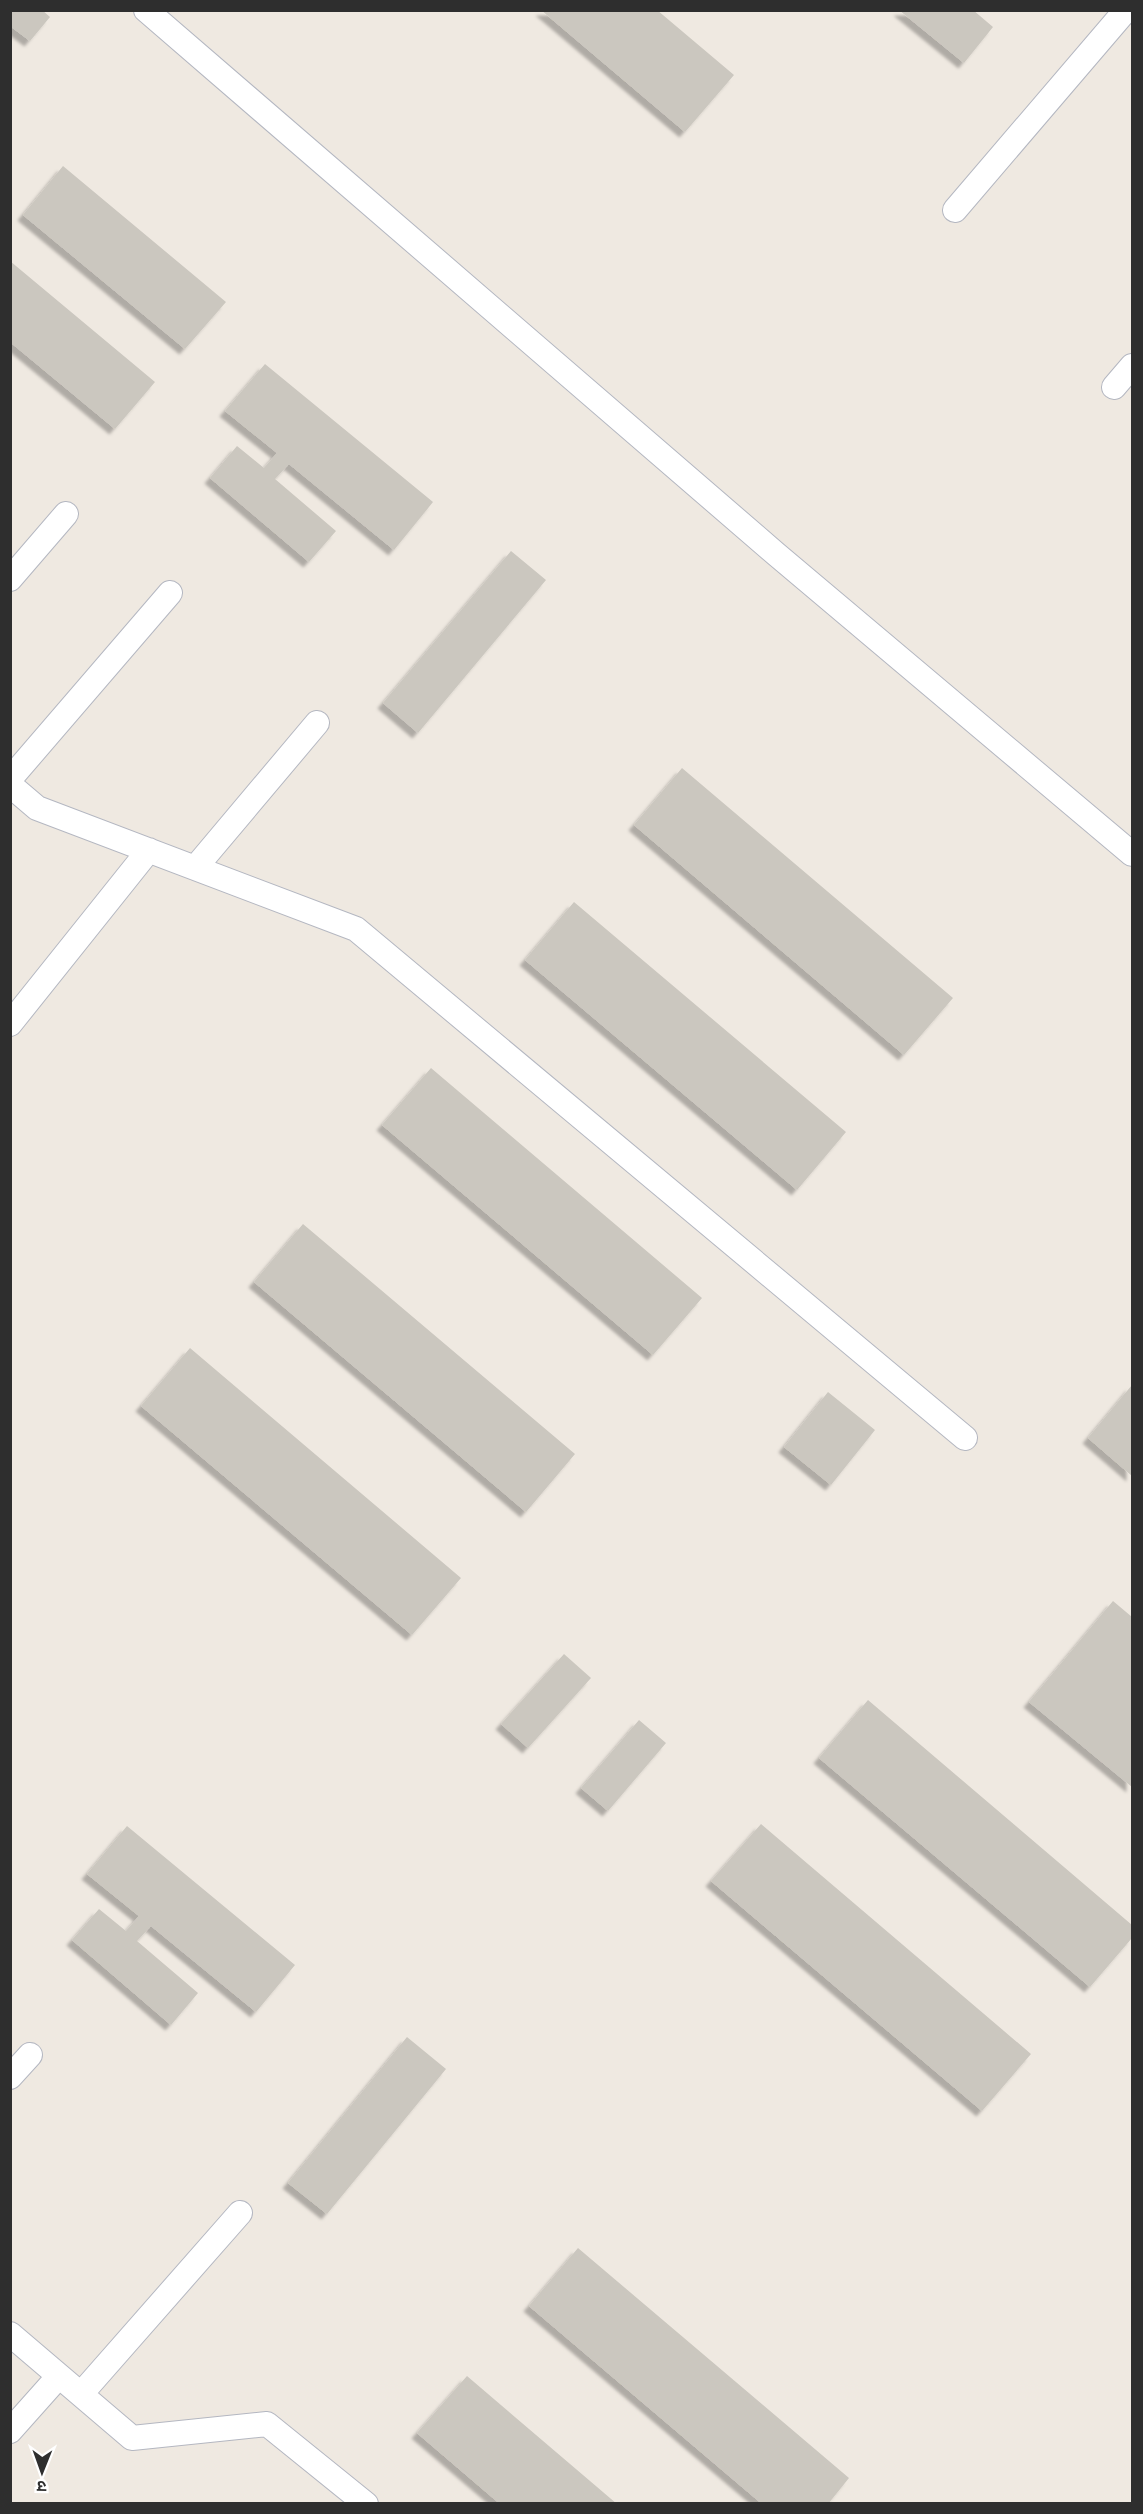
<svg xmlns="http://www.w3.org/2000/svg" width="1143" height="2514" viewBox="0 0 1143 2514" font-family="Mulish,'Noto Sans Devanagari',sans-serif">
<defs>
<filter id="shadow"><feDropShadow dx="-5.5" dy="5.5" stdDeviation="1.5" flood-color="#0004"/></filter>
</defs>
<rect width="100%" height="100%" fill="#efe9e1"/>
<path fill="#cbc7bf" filter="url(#shadow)" d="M10 10H42L50 17 30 41 10 26Z
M541 10H657L734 75 685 132Z
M899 10H973L993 27 964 63Z
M63 166 226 302 185 349 23 215Z
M10 261 155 382 115 429 10 342Z
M265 364 433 502 394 550 289 464 275 479 336 531 309 562 210 478 237 446 264 468 277 453 225 411Z
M511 551 546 580 418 733 383 703Z
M682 768 953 998 904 1055 634 825Z
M574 902 846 1132 797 1190 525 960Z
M431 1068 702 1298 653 1355 382 1125Z
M303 1224 575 1454 526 1512 254 1282Z
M190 1348 461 1578 412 1635 141 1406Z
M1132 1385V1476L1088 1438Z
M828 1392 875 1430 831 1485 784 1447Z
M1113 1601 1132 1617V1787L1029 1702Z
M564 1654 591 1678 528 1748 501 1724Z
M868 1700 1132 1925V1938L1090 1987 819 1758Z
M639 1720 666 1743 608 1811 581 1788Z
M761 1824 1031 2054 982 2111 711 1881Z
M127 1826 295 1965 256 2012 151 1926 137 1941 198 1993 171 2025 72 1940 99 1909 126 1931 139 1916 87 1874Z
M407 2037 446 2069 327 2214 288 2183Z
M578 2248 849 2478 828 2504H762L529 2306Z
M467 2376 617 2504H500L417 2433Z"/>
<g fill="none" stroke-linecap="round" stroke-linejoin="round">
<defs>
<path id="lane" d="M146 10 776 554 1132 854
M955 210 1126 10
M1114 387 1132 366
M10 579 66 514
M10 779 170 593
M10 785 37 808 356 929 965 1438
M195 868 317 723
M10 1024 149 850
M10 2077 30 2055
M10 2334 132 2438 267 2424 366 2504
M81 2394 240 2213
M10 2431 59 2376"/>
</defs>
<use href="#lane" stroke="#b4b7c1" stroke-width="26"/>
<use href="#lane" stroke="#fff" stroke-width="24"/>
</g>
<rect width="1143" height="2514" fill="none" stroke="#2e2e2e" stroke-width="24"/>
<g transform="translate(42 2472) rotate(181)" stroke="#ffffff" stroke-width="4.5" paint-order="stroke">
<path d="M0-4.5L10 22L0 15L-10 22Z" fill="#2e2e2e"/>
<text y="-9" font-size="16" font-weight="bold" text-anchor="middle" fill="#2e2e2e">उ</text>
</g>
</svg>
